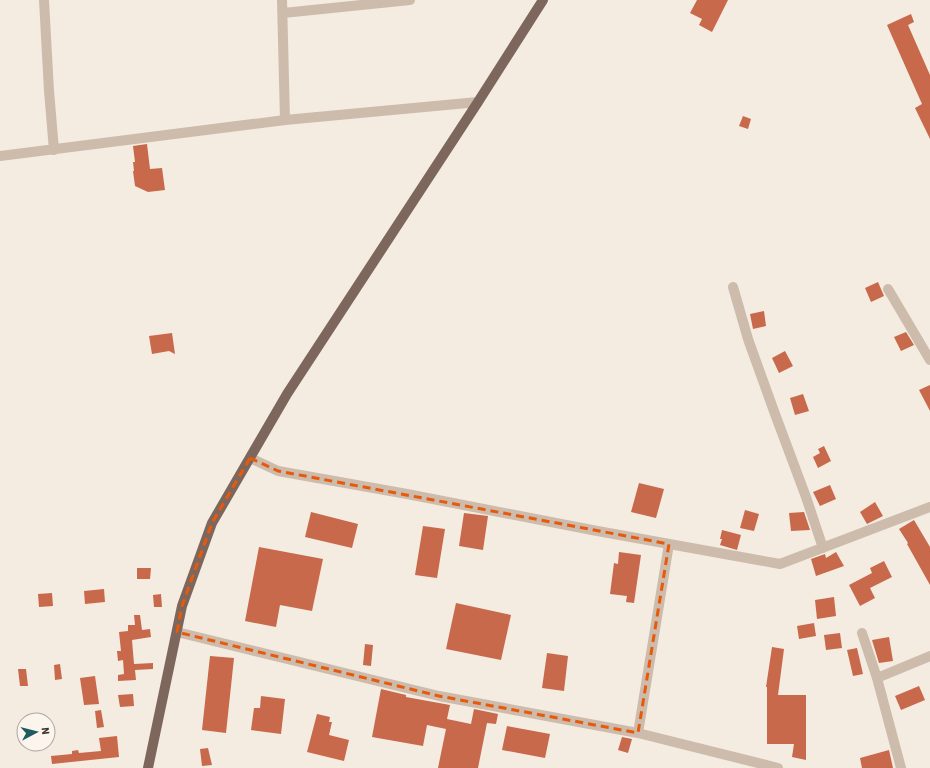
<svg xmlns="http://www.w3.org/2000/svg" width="930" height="768" viewBox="0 0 930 768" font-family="'Source Sans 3',sans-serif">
<rect width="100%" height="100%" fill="#f4ebe1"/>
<path fill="#c8694b" d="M697 0H728L712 32 699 25 702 19 690 13Z
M911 14 914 22 908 25 930 75V139L915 108 922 104 887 25Z
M743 116 751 119 748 129 739 126Z
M147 144 150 169 162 168 165 190 148 192 135 186 133 171H134L133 162H135L133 146Z
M878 282 884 296 871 302 865 288Z
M764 311 766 326 753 329 750 314Z
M906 332 914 345 901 351 894 337Z
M172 333 175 354 169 351 152 354 149 336Z
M785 351 793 366 779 373 772 358Z
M930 385V411L919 390Z
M803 394 809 411 795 415 790 398Z
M824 446 831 461 818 468 813 457 820 453 818 449Z
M639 483 664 489 656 518 631 512Z
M830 485 836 499 820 506 813 492Z
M875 502 883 516 867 524 860 512Z
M745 510 759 514 754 531 740 528Z
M311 512 358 524 352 548 305 537Z
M804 512 810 530 791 531 789 513Z
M464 513 488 516 483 550 459 546Z
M914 520 930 547V585L907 544 908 543 899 529Z
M423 526 445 529 437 578 415 575Z
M722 530 741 535 737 550 720 545 722 539H720Z
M259 547 323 559 312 611 280 605 276 627 245 621Z
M619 552 641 555 634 603 626 602 627 596 610 594 614 563 618 564Z
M836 552 844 566 816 576 811 559 825 554 826 558Z
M884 561 892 577 870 588 875 598 860 606 849 585 872 573 870 568Z
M137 568H151L150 579H137Z
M104 589 105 602 85 604 84 591Z
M52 593 53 606 39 607 38 594Z
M161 594 162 607H154L153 595Z
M834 597 836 616 817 619 815 600Z
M456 603 511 615 501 660 446 649Z
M134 615H140L142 630 150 629 151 637 132 640 134 664 153 663V669L135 670 136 680 118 681V675L124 674 123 660 118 661 117 651H121L119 632 128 631V625H135Z
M814 623 816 636 799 639 797 626Z
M840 633 842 648 826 650 824 635Z
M889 637 893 661 879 663 872 640Z
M365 644 373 645 371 666 363 665Z
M772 647 784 649 778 695H806V760L792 757 794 744H767V687H766Z
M857 648 863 674 853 676 847 650Z
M547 653 568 656 564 691 542 688Z
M210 656 234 658 226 733 202 730Z
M60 664 62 679 55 680 54 665Z
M18 669H26L28 686H20Z
M95 676 99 704 84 705 80 678Z
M919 686 925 700 901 710 895 696Z
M381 689 406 695V697L450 705 447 719 471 724 474 709 498 714 496 724 487 723 478 768H438L446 729 427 725 423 746 372 737Z
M133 694 134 706 120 707 118 695Z
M261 696 285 699 281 734 251 730 254 708H260Z
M101 710 104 727 97 728 95 711Z
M317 714 330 717 329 722H332L329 735 349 740 344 761 307 752Z
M507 726 550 734 545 758 502 750Z
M117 736 119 757 52 764 51 756 72 754V751L78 750 79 753 101 751 99 738Z
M622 737 632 739 628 753 618 750Z
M208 748 212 765 202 766 200 749Z
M889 750 893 768H862L860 758Z"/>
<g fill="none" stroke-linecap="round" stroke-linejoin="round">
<path stroke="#cdbbac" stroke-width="10" d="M44 0 49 91 54 150
M282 0 285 120
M283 13 410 0
M0 156 285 120 478 102
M733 287 748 339 775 414 806 497 823 548
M888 289 930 360
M250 458 278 471 407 494 592 530 780 564 930 507
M177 632 439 696 638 733 778 768
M862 633 877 678 901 768
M877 678 930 656
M638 733 669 544"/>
<path stroke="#7d675c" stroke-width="10" d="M148 768 182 606 212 523 287 394 478 102 543 0"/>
</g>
<path fill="none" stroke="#e8590c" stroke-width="3" stroke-dasharray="8 5" stroke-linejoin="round" d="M250 458 278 471 669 544 638 733 439 696 177 632 182 606 212 523Z"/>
<g transform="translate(36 732) rotate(83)"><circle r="19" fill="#fbf5ee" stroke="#aea6a0"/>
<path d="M0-3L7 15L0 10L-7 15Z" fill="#1f5a5e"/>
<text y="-6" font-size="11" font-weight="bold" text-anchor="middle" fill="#3b302b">N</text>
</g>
</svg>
